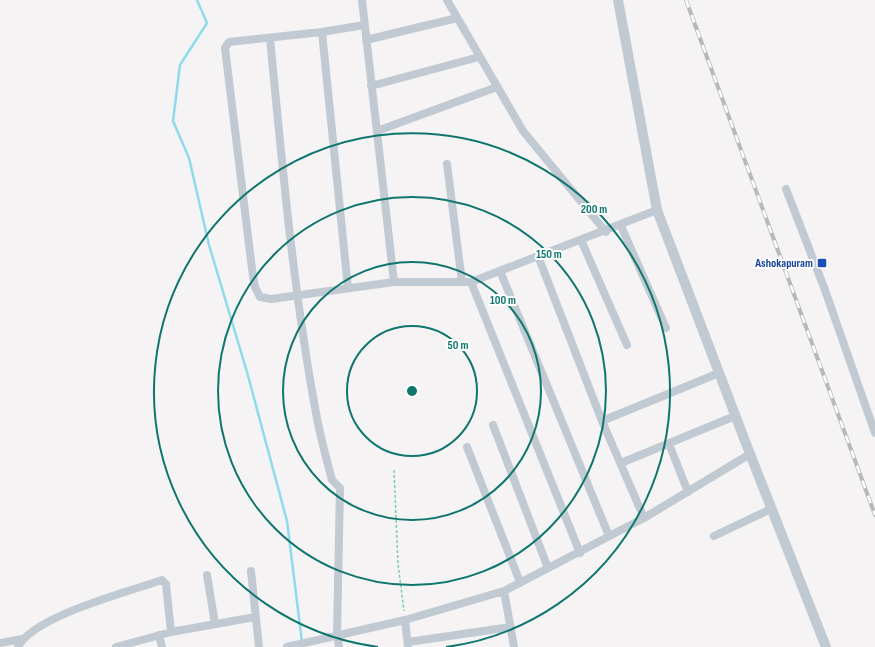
<svg xmlns="http://www.w3.org/2000/svg" width="875" height="647" viewBox="0 0 875 647" font-family="'Sofia Sans Condensed',sans-serif">
<rect width="100%" height="100%" fill="#f5f3f3"/>
<g fill="none" stroke-linecap="round" stroke-linejoin="round">
<path stroke="#90daee" stroke-width="2.5" d="M197 0 207 23 180 65 173 121 189 158 209 245 247 372 287 521 302 642"/>
<path stroke="#7ad0a6" stroke-width="1.5" stroke-dasharray="3 2" stroke-linecap="butt" d="M394 470 398 564 404 611"/>
<path stroke="#c1cad2" stroke-width="8" d="M362 0 394 282
M447 0 523 131 606 232
M364 25 322 32 229 42 225 48 252 269 255 287 260 297 271 299 394 282H471L657 210
M322 32 348 288
M270 38C282 163 293 289 316 413 320 435 326 458 332 480L340 488 337 634 339 647
M366 40 457 18
M371 86 479 57
M377 131 497 87
M447 164 462 282
M786 189 825 290 875 433
M621 226 666 328
M581 240 627 345
M538 256 602 421 644 518
M500 271 609 536
M471 282 580 553
M602 421 719 373
M493 425 548 568
M669 444 688 492
M467 447 520 582
M621 463 735 416
M714 536 771 509
M251 571 259 647
M207 575 215 624
M504 591 514 647
M405 620 408 647
M159 635 162 647
M408 642 511 627
M0 643 22 639
M18 647C33 616 128 592 162 580L166 584 171 632
M116 647 171 632 255 617
M287 647 405 620 504 591 644 518 750 454"/>
<path stroke="#c1cad2" stroke-width="10" d="M618 0 657 210 750 454 826 647"/>
<defs>
<path id="rail" d="M686 0 875 515"/>
</defs>
<use href="#rail" stroke="#b5b8bd" stroke-width="4"/>
<use href="#rail" stroke="#fff" stroke-width="2.5" stroke-dasharray="8" stroke-linecap="butt"/>
</g>
<g fill="none" stroke="#0f766e" stroke-width="2">
<circle cx="412" cy="391" r="65"/>
<circle cx="412" cy="391" r="129"/>
<circle cx="412" cy="391" r="194"/>
<path d="M378 647A258 258 0 1 1 446 647"/>
</g>
<rect fill="#1a4fb4" stroke="#fff" stroke-width="1.5" x="817" y="258" width="10" height="10" rx="2"/>
<g text-anchor="middle" stroke-width="4" stroke-linejoin="round" paint-order="stroke">
<g font-size="12" font-weight="bold" fill="#164399" stroke="#fff" text-anchor="end">
<text x="813" y="267">Ashokapuram</text>
</g>
</g>
<circle cx="412" cy="391" r="6" fill="#0f766e" stroke="#fff" stroke-width="2"/>
<g font-size="12" text-anchor="middle" font-weight="bold" fill="#0f766e" stroke="#fff" stroke-width="4" stroke-linejoin="round" paint-order="stroke">
<text x="594" y="213">200 m</text>
<text x="549" y="258">150 m</text>
<text x="503" y="304">100 m</text>
<text x="458" y="349">50 m</text>
</g>
</svg>
